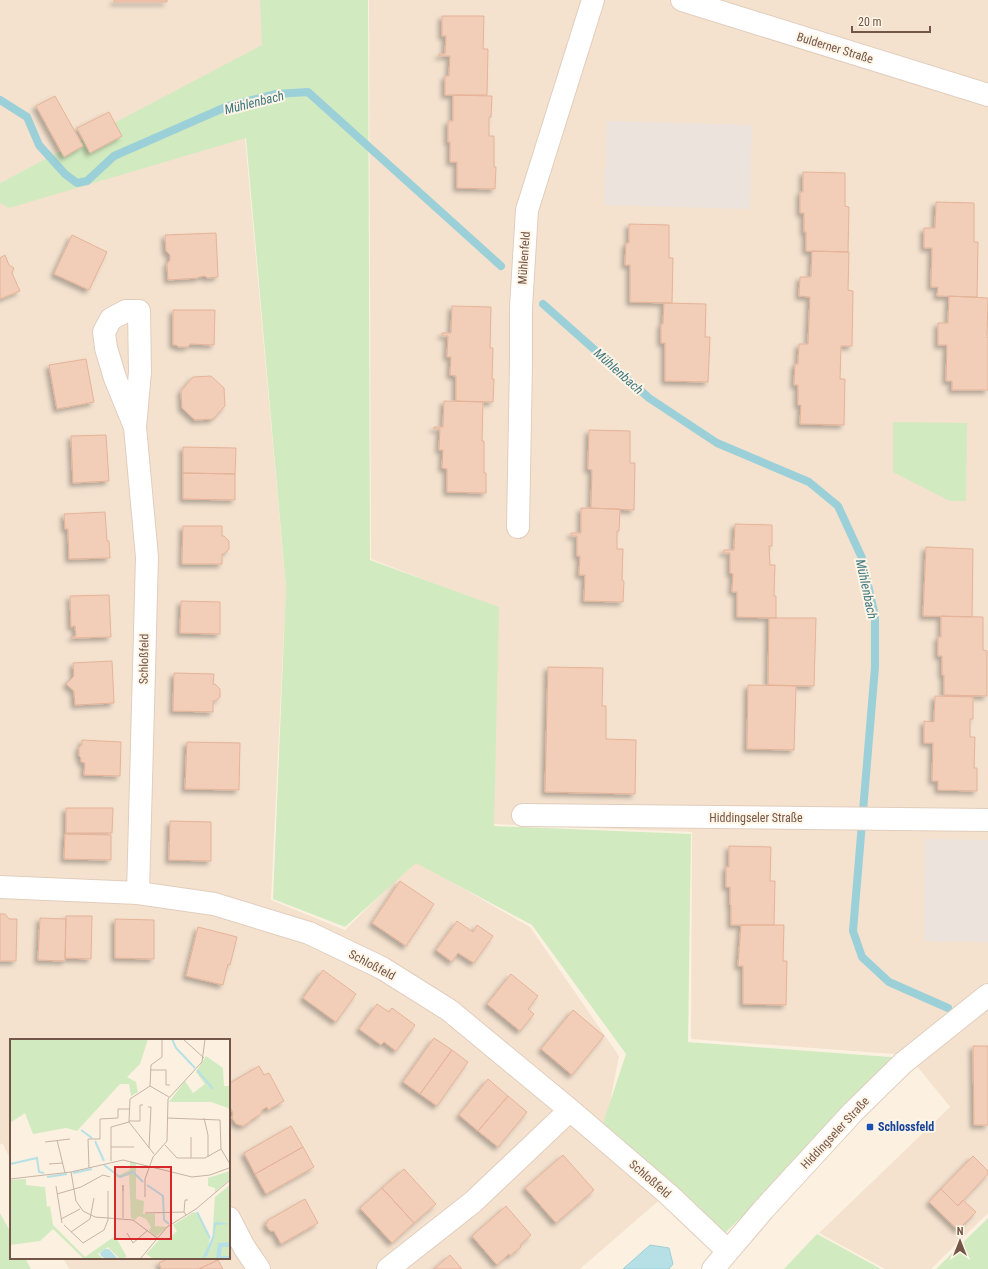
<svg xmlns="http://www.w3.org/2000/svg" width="988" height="1269" viewBox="0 0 988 1269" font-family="'Roboto Condensed',sans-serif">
<defs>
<filter id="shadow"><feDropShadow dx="-3.5" dy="3.5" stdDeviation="2" flood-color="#0004"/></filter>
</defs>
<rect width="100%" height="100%" fill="#fcf1e1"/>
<path fill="#f4e2cf" d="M0 0H265L267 44 0 183Z
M369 0H988V1213L931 1269H885L819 1233 950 1107 908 1055 691 1039 692 832 492 824 498 608 371 559Z
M245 138 286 588 271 900 345 930 415 861 530 927 619 1056 604 1133 671 1190 580 1269H69L63 1258H229V1040H11V1160L2 1143 0 1145V198L14 204Z"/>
<path fill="#ebe3dc" d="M607 121 752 125 750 209 604 205Z
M925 839 988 840V942L924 941Z"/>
<path fill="#d2eac0" d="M260 0H368L370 560 499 607 494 826 691 834 688 1042 904 1058 723 1235 599 1135 626 1054 532 925 416 863 345 927 273 899 286 587 246 138 9 208 0 203V183L262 45Z
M893 422 967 423 966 501H950L893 472Z
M0 1213 11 1233V1258H25L31 1269H0Z
M988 1218V1269H936Z
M817 1234 881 1269H784Z"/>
<path fill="#b6e0e6" stroke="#9cd0d8" d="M650 1245 669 1248 673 1264 669 1269H623Z"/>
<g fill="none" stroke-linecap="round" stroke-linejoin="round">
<path stroke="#9cd0d8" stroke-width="8" d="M0 100 27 117 39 145 65 174 77 183 87 181 114 156 228 106 276 94 308 92 501 266
M543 304 649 398 717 443 809 482 838 506 862 558 875 616V667L853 931 862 957 889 982 948 1008"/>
</g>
<path fill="#f2cdb8" stroke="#e5b398" filter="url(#shadow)" d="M114 0H167V2H114Z
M442 16H484L483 49H488L487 95H445V76H449L450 56H439V54H445L446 36H442Z
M453 95 492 96 491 117H489V136H494V167H496L495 189 457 188V162H450V142H448V121H453Z
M55 96 83 146 64 157 36 106Z
M109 112 122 136 90 153 77 128Z
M803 172 845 173V206L849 207 848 252 806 251V232H804V213H800V192H803Z
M936 202 974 203V242H978L977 297 937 296 938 287H931L932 248H924V228H935Z
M629 224 669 225V258H673L672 303 630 302V265H625L626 243H629Z
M216 233 218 277 207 278 205 276 199 277 198 278 168 280 167 264 170 260V255L166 251 165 235Z
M72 235 107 252 89 290 54 274Z
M812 251 849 252 848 290 853 291 852 346H841L840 379H845L844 425 800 424 801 405H798V385H794L795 364H798L799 344H808L810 297 799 296 800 277H811Z
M5 255 9 265 14 268 12 273 20 291 0 299V258Z
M949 296 988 298 987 337 988 338V390H952V381H946L947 345H938V323H948Z
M664 303 706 304 705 337H710L708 382 665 381V343H661V324H663Z
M452 306 491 307 490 348H493L492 379H494L493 402 456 401V376L450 375 451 357H447L448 336H442V333H451Z
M173 310H215L214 345 190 344 188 347H179L176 345H173Z
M86 359 94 402 57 409 49 365Z
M211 376 224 388 225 406 213 419 195 420 182 408 181 391 193 377Z
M444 401 483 402 482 441H484V473H486V493L447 492V469L442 468 443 450H439L440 429H434V427H443Z
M589 430 630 431V463H635L634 510 591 508 592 470 588 469Z
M106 435 109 481 73 483 71 436Z
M183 447 236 448 235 474 183 473Z
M183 473 235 474V500L183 499Z
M581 508 620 509 619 531H617V549H623L622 580 624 581 623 602 584 601 585 575H579L580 556H577V536H571V533H581Z
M105 512 107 541H109L110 558 69 559 68 529H65L64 514Z
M735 524 772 525V546H769L770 565H775L774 596H776V618L737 617V592H732L733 574 730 573V553H723L724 550H734Z
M183 526H222V536H224L229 541V549L224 554H222V564H182Z
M926 547 973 549 972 617 923 616Z
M109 595 111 637 72 638 71 637 76 636 75 626 71 627 70 596Z
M181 601 220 602V634L180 633Z
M941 616 983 617V650L987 651V696L944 695V675H942V656H938V637H941Z
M769 618H816L814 686 768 685Z
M112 661 114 703 75 705 74 691 66 684 74 676 73 663Z
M548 667 603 668 602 706H606V739L636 740 635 794 545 792Z
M174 673 214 674 213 684H215L220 689V697L215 701H213V712L173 711Z
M748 685 796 686 794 750 747 749Z
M935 696 973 697V719H970V737H975L974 768H977V791L938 790V781H932L933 743H924V721L934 722Z
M82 740 121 742 120 776 84 775 85 763 81 762V758L79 756V747L82 745Z
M187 742 240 743 239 790 185 789Z
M66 808H113L112 833H66Z
M170 821 211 822V861L169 860Z
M65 834 111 835V860L64 859Z
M729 846 771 847 770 881H775L774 925H731V905H730V887H726V867H729Z
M400 881 434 904 406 946 372 923Z
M0 914H5L9 919H17L16 961H0Z
M66 916H92L91 959 65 958Z
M40 918 66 919 65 961 38 960Z
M115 919 154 920V959L115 958Z
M457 921 473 932 477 925 493 936 474 963 458 953 452 962 436 950Z
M741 925H784L783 961H787L786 1005 743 1004V966H738Z
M198 927 237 937 230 965 228 964 223 985 186 976Z
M323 970 356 994 336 1022 303 998Z
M511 974 538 996 528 1009 534 1014 520 1031 487 1004Z
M377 1004 389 1012 392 1008 415 1025 396 1051 384 1042 381 1045 359 1029Z
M573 1010 604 1036 572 1075 541 1049Z
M434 1038 452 1050 420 1094 403 1082Z
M973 1046H988V1125H974Z
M452 1050 468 1062 437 1106 420 1094Z
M259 1066 264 1075 269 1073 284 1101 268 1110 267 1107 262 1110 261 1114 251 1120 250 1122 243 1126 236 1124 232 1118 233 1113 229 1105V1081L230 1083Z
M488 1079 508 1096 478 1131 459 1115Z
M508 1096 527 1112 498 1147 478 1131Z
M291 1126 303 1147 255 1174 244 1153Z
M303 1147 314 1167 266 1194 255 1174Z
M563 1155 594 1190 556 1223 525 1188Z
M973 1156 988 1171V1174L958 1206 941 1189Z
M404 1169 436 1204 414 1223 382 1188Z
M382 1188 414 1223 392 1243 360 1208Z
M941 1189 958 1206 963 1200 976 1212 958 1230 929 1202Z
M305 1199 318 1223 281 1244 274 1231H270L266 1225 268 1220Z
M506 1206 531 1235 520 1245 521 1247 510 1256 509 1254 497 1265 472 1236Z
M450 1255 462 1269H434Z
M169 1258H217L218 1260 199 1269H161L159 1263Z
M218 1260 223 1269H199Z"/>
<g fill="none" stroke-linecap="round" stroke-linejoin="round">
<defs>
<path id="minor" d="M682 0 988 95
M135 427 115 378 106 348 104 332 111 319 126 311H139L140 372 135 427 147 557 138 893
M518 527 521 362V307L527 210 593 0
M523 815 988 820
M0 887 138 893 214 904 309 933 382 968 449 1010 570 1110 668 1194 728 1251
M229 1218 244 1247 259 1269
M388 1269 473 1202 570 1110
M713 1269 763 1210 853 1112 903 1063 988 995"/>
</defs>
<use href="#minor" stroke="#e1cdbd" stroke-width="24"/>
<use href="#minor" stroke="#fff" stroke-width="22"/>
</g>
<rect fill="#1a4fb4" stroke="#fff5e7" stroke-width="1.5" x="866" y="1123" width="8" height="8" rx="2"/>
<g text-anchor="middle" stroke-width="4" stroke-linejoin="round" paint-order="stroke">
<g font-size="12" fill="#745648" stroke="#fff5e7">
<text transform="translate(835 48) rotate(17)" y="4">Bulderner Straße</text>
<text transform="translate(524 258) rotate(-86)" y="4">Mühlenfeld</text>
<text transform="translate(144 659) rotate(-89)" y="4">Schloßfeld</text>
<text x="756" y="822">Hiddingseler Straße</text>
<text transform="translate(372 965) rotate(28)" y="4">Schloßfeld</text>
<text transform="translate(835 1133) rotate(-47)" y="4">Hiddingseler Straße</text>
<text transform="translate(650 1179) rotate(41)" y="4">Schloßfeld</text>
</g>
<g font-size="12" font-weight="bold" fill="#164399" stroke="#fff5e7" text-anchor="start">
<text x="878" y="1131">Schlossfeld</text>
</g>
<g font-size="13" font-style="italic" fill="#3f7881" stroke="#fff5e7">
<text transform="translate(254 102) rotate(-14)" y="5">Mühlenbach</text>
<text transform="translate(619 371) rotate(42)" y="5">Mühlenbach</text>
<text transform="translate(867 589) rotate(78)" y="5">Mühlenbach</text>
</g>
</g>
<g transform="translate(10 1039)">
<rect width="220" height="220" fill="#fcf1e1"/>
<path d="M0 0H138L130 25 117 38 126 43 128 53 121 57 119 45H110L67 92 56 89 23 95 15 74 0 84ZM196 17 213 29 214 47H220V73L218 69 201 63H159L175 42 183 54 195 45 186 33ZM120 122 126 124V160L134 162 133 175H145V187L157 188 146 198 139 192 141 188 136 180 129 177 125 181 121 179 119 136 104 139 120 131ZM220 132V140L205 153V149L198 147V139ZM16 140V146L35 148 37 168 40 167 43 186 75 218 105 197 117 218 110 220 98 208 88 215 93 220H74L43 190 30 202 0 206V141ZM220 146V220H144L136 215 152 198 157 201 167 192 163 186 184 173 188 175 200 199 198 208 202 201 205 158Z" fill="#d2eac0"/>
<path d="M208 183 220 185 206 186 204 199 197 217 192 220 203 196 204 184ZM220 203V208H212L211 217H220V220H206L208 204ZM95 210H99L107 219 96 220 91 217 90 214Z" fill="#b6e0e6"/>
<path fill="none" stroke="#b6e0e6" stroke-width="2" d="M162 0 166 9 185 29M187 31 203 50M71 91 82 99M85 102 94 122M0 125 27 119 29 133 34 134M94 126 110 138 123 133 133 143M63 134 82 130M37 138 57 135M137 146 153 157 154 181 159 185M187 173 200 199"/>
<path fill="none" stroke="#c6b3a4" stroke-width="1" d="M173 0 194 19M140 31H156V46H160M140 47 120 60 119 83 144 115M140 47 141 26 152 18V0M140 47 159 58M138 68H141L139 109M157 79 210 81 211 110 220 125M194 79 198 96V118M119 82H130V66H133M181 98V119M47 101 55 134M35 103 60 100M155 106 167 119H195L211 110M101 108H124M101 122V88L119 83M39 125 53 124M79 129 78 100H90V80L108 79V70H120M61 133 66 162 73 172 85 178 123 181 147 199M0 140 61 133 113 121 182 138 200 136 219 129M46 147 52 184M113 152V146V179M47 155 71 148 93 136 100 138M135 158V140L143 118 157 102 158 60 192 23 195 0M174 173 175 161H178M135 174 174 173 176 176M51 180 70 170M54 186 73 204 94 191 98 181V152M61 193 80 180 84 159M117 194 123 204 138 191M130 220 157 188 186 170 220 141"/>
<path fill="#d62828" fill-opacity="0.15" stroke="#d62828" stroke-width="2" d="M105 128H161V200H105Z"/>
<rect width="220" height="220" fill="none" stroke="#745648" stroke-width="2"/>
</g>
<g transform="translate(960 1241)" stroke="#fff5e7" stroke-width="3" paint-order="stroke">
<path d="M0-3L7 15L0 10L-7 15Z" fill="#745648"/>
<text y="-6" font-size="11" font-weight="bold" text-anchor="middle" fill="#745648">N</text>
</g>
<path d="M852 26v6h78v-6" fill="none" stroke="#745648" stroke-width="2"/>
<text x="858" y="26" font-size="12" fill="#745648" stroke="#fff5e7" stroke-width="3" paint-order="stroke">20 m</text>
</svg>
